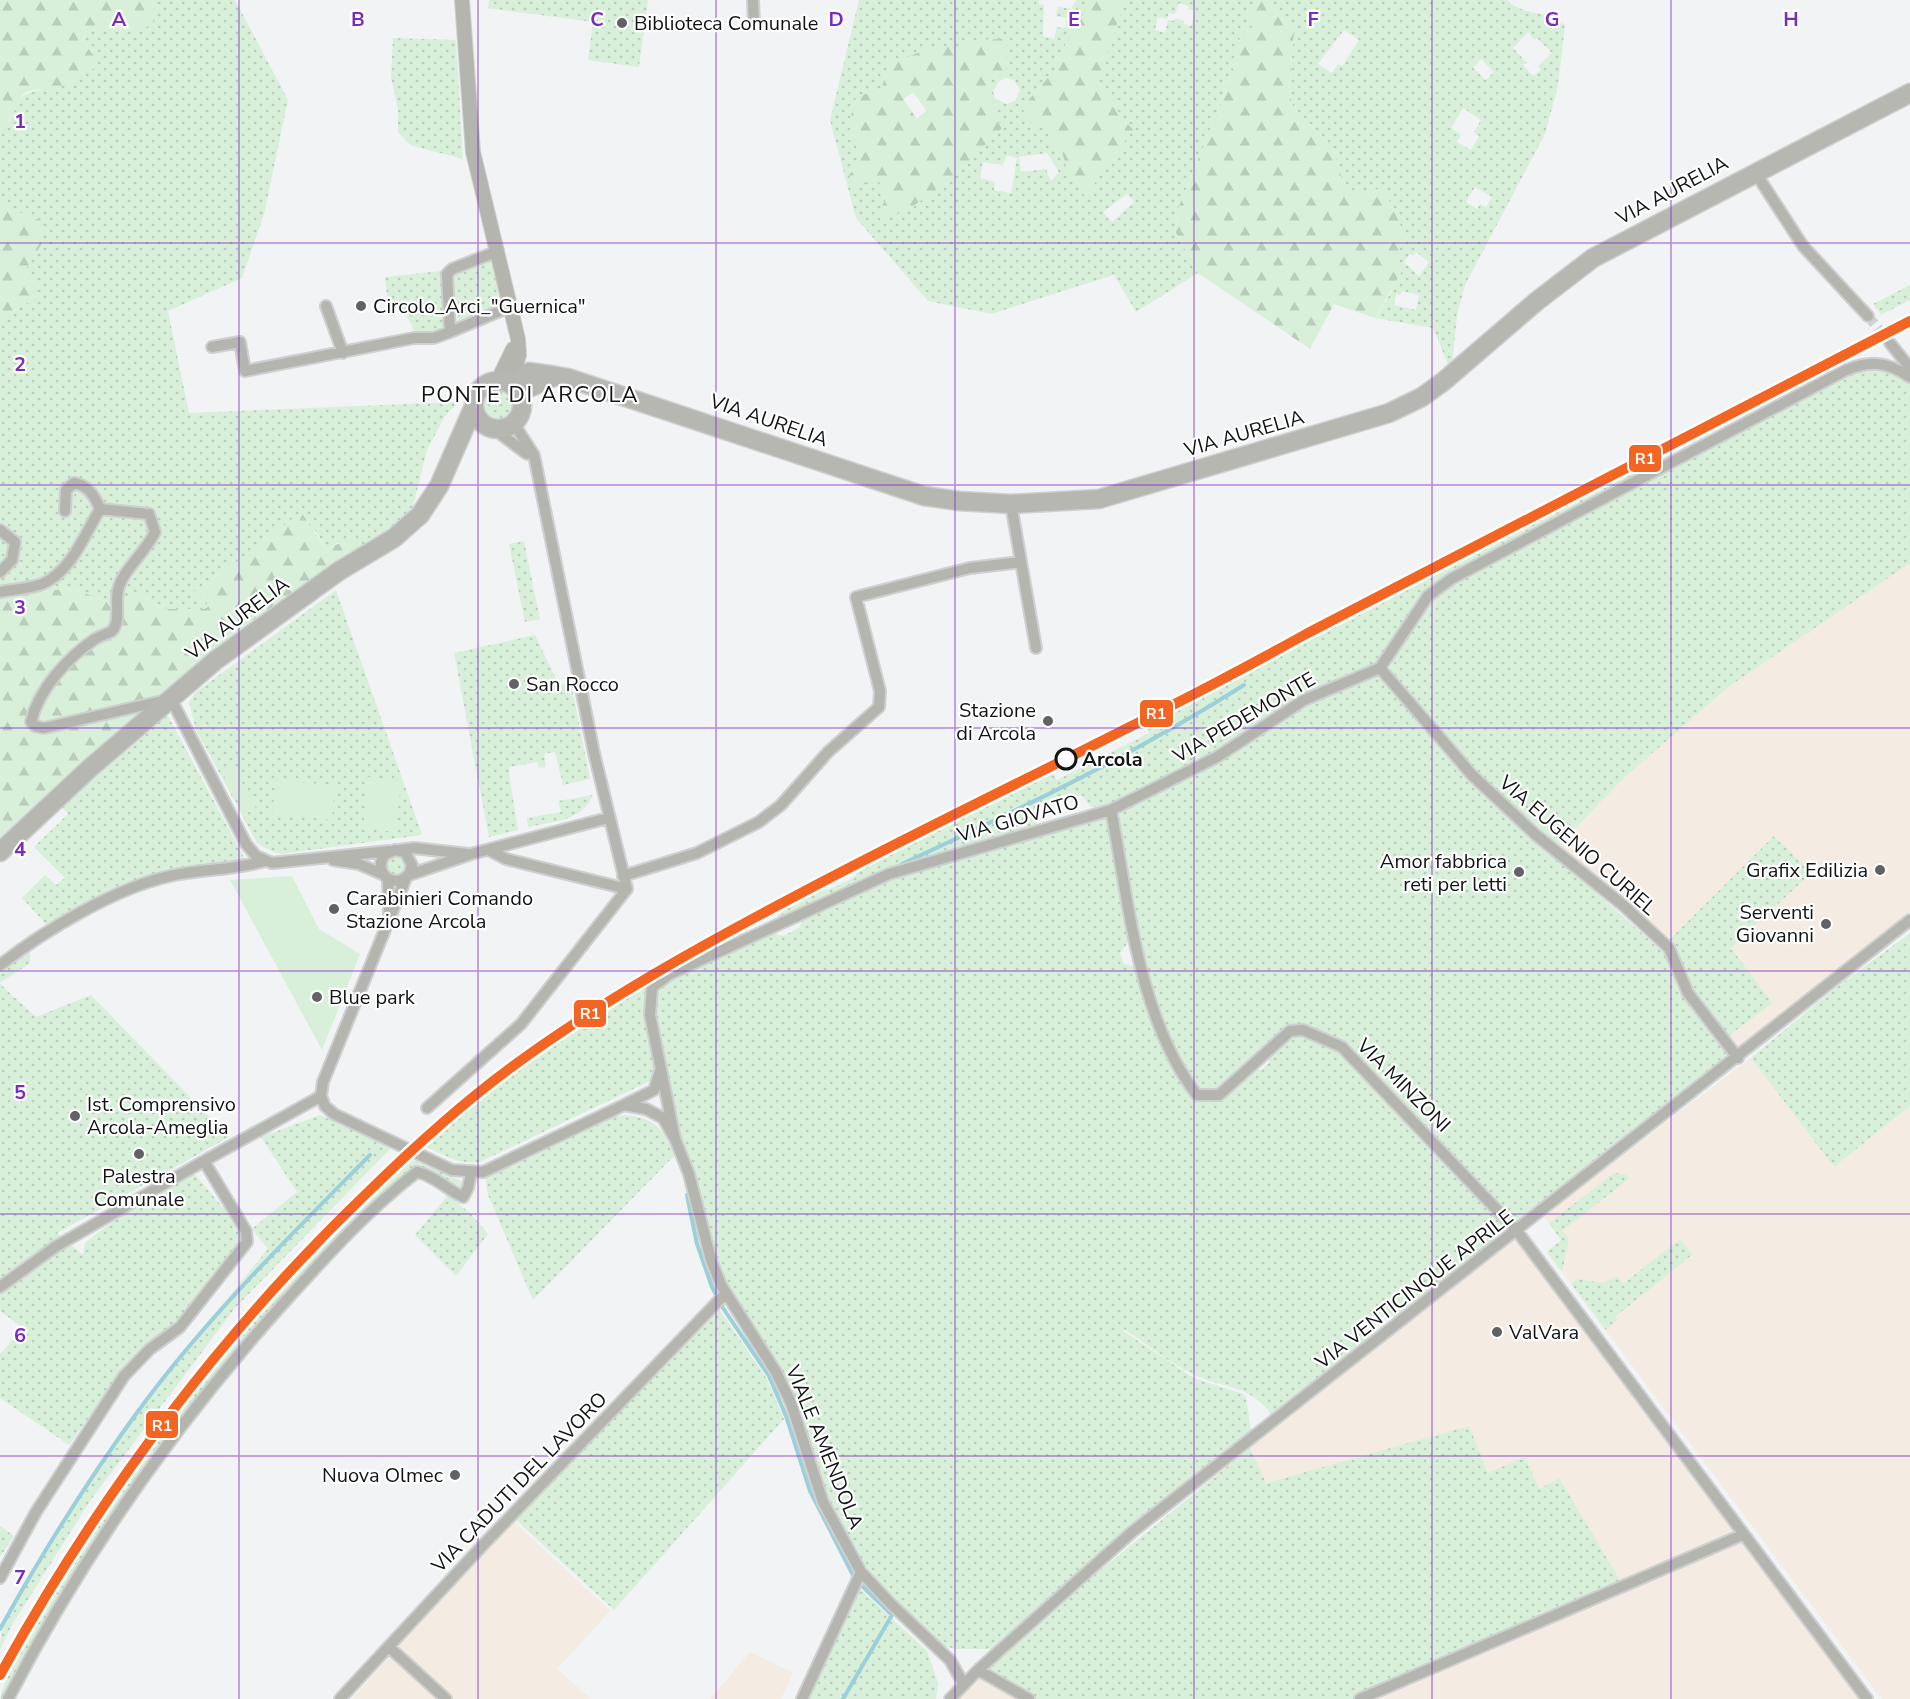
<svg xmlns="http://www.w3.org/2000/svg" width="1910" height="1699" viewBox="0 0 1910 1699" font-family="'Nunito Sans',sans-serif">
<defs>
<pattern id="green-dots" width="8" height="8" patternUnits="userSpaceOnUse" patternTransform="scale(1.5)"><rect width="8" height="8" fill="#d8f0da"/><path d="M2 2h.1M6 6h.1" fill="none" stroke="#b8cdba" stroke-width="1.8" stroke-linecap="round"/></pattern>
<pattern id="forest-firs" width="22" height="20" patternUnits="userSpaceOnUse" patternTransform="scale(1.5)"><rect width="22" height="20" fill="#d8f0da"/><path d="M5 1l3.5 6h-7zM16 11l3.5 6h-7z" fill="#b8cdba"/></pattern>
</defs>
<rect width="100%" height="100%" fill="#f1f3f5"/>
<path fill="#f4ebe3" d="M1910 563V912L1738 1053 1672 945 1558 846 1624 778 1727 688Z
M1751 1058 1834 1167 1910 1106V1699H1882L1547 1252 1561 1240 1543 1215Z
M1515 1237 1863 1699H1365L1620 1580 1558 1478 1539 1489 1488 1473 1475 1441 1297 1475 1266 1483 1250 1448 1255 1444 1254 1439Z
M512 1520 610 1611 557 1669 591 1699H352Z
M750 1652 793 1673 781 1699H710Z
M978 1670 1032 1699H950Z"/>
<path fill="url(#green-dots)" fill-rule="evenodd" d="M154 0H235L288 100 264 214 242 278 168 311 189 413 458 402 445 416 427 450 413 507 377 542 358 551 339 542 326 549 315 530 235 563 193 592 207 602 208 607 204 609H166L129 589 116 606 73 588 0 596V318L19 308 35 285 23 274 27 266 26 216 0 205V129C15 118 12 112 21 98 26 90 63 86 75 81L92 52 82 39 87 31 111 26 127 29 153 21Z
M489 0H648L639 67 588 60 593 22 488 8Z
M859 0H1039V4L1044 5 1043 36 1054 39 1057 27 1065 28 1067 18 1056 16 1058 6 1071 9 1076 0H1255L1248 11 1255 25 1241 35 1223 99 1179 206 1175 231 1198 273 1136 312 1114 275 991 314 928 301 856 218 830 120ZM1179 3 1189 6 1188 9 1195 11 1191 26 1184 24V21L1175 18 1174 21 1168 20 1165 33 1155 30 1158 17 1167 19 1169 13 1175 14ZM1006 78 1014 80 1020 90 1015 101 1007 104 996 99 993 92 999 81ZM914 92 927 111 916 119 903 99ZM1047 153 1059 172 1051 181 1046 169 1021 172 1019 157ZM1007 155 1017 158 1011 193 994 190 995 182 980 178 983 162 1003 165ZM1127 194 1134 202 1112 222 1103 212Z
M1274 0H1507C1524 17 1548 9 1565 25L1558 86 1545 134 1465 285 1457 315 1452 366 1449 367 1433 328 1375 318 1392 291 1379 188 1371 194 1358 195 1343 182 1332 148 1293 106 1289 92 1294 32 1271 8ZM1344 30 1359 40 1342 66 1338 64 1332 73 1318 64ZM1528 32 1535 40 1537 38 1552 53 1538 66 1541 70 1533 76 1523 65 1527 63 1513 48ZM1481 59 1494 72 1486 80 1473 68ZM1463 108 1481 120 1474 132 1479 136 1471 150 1457 142 1461 135 1451 128ZM1475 187 1492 197 1486 207 1480 204 1477 209 1466 202ZM1416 252 1429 262 1419 276 1404 262 1410 254 1413 256ZM1402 291 1419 295 1416 310 1394 305 1396 294 1400 295Z
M393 38 456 40 463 159 410 145 398 132V110L391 78Z
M491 257 504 307 458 326 453 273Z
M441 271 447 330 432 338 415 336 412 325 400 306 388 304 385 277Z
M1910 285V300L1881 315 1873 304Z
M1880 366 1910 381V563L1727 688 1624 778 1558 846 1474 773 1389 675 1394 653 1437 592 1841 377 1864 368Z
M498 380 522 400C525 426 490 443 478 419 476 413 475 405 474 400L485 384Z
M1657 459 1660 466 1436 583 1424 592 1376 666 1215 754 1116 804 1091 807 1081 795 1040 809 1036 828 961 849 779 920 777 914 822 888 828 890 855 877 857 871 1052 772 1057 780 1149 733 1147 727 1431 574Z
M524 541 540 619 525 622 509 544Z
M336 590 422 835 281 854 271 851 257 843 213 761 196 730 189 702 196 692Z
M535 635 559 685 571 683 590 779 563 785 555 752 544 754 546 767 539 768 538 762 510 767 509 773 518 830 489 837 454 653Z
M1379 671 1534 837 1664 953 1734 1057 1518 1228 1343 1046 1290 1029 1218 1093H1198C1140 1018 1130 903 1113 811L1305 702Z
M167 714 245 859 181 870 90 903 46 924 22 898 45 875 56 885 65 878 34 847 68 814 60 805Z
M593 795C583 821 552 822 528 827L527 818 561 812 558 801Z
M1109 813 1133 936 1120 953 1124 964 1137 967 1196 1097H1219L1251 1069 1262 1070 1269 1062V1052L1291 1033 1303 1032 1341 1049 1514 1231 1397 1323 1393 1316 1379 1317 1364 1349 1274 1418C1251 1384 1228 1390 1195 1375 1170 1364 1147 1344 1124 1329L1123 1331 1194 1378 1243 1394 1246 1398 1252 1436 999 1649H956L936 1644 862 1571 825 1501 792 1402 723 1285 677 1138 652 1015 654 988 659 983 767 931 783 936 799 928 805 914 890 875Z
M1774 836 1811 873 1731 948 1772 1003 1726 1038 1691 991 1668 941Z
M386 866a10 10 0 1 1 20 0a10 10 0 1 1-20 0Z
M1910 933V1106L1834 1167 1751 1058 1833 990Z
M30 946V963L0 983V968Z
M0 984 36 1017 91 995 229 1137 57 1233 83 1255 85 1243 116 1219 193 1172 245 1234 208 1289 176 1323 146 1346 119 1376 69 1445 0 1398V1354L23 1328 0 1311Z
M645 986 647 1030 656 1063 650 1081 480 1162C460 1165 445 1156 427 1147 495 1086 564 1030 645 986Z
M320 1115 392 1147 235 1308 90 1501 12 1625 0 1650C0 1619 17 1598 32 1572 98 1455 183 1352 268 1249L252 1229 297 1192 261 1137Z
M627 1115C657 1120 664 1129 674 1156L533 1300 488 1195 485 1176 614 1116Z
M413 1160 466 1183 459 1192 417 1169 369 1209 138 1479 6 1699H0C3 1678 41 1616 54 1595 151 1434 269 1282 413 1160Z
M1614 1173 1624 1174 1630 1178 1562 1231 1569 1238 1562 1272 1547 1252 1561 1240 1549 1223Z
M448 1195 471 1214 488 1234 456 1276 415 1235Z
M1680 1239 1692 1255 1615 1317 1618 1320 1606 1330 1571 1284 1578 1279 1604 1283 1617 1276 1623 1284Z
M719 1309 767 1379 784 1419 614 1610 515 1519Z
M1469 1426 1488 1473 1525 1457 1539 1489 1559 1478 1620 1580 1365 1699H1032L978 1670 1250 1448 1266 1483Z
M0 1526 14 1536 0 1557Z
M858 1587 927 1651 938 1683 936 1699H805Z"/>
<path fill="url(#forest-firs)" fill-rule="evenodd" d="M0 0H154L153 22 144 29 111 26 87 31 82 39 96 59 95 68C82 76 70 85 54 88 45 90 34 88 26 92 17 98 16 117 0 129Z
M1089 0H1125L1097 84 1110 92 1119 114 1133 130 1085 197 1066 166 1062 152 1055 149 1045 128 1023 120 1024 105 1056 69C1056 52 1083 21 1089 0Z
M1255 0H1274L1271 8 1294 32 1289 92 1293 106 1332 147 1343 182 1358 194H1371L1379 188 1391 203 1404 233 1397 253 1402 271 1375 318 1334 304 1310 349 1198 273 1175 231 1179 206 1223 99 1241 35 1255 25 1248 11Z
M1006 39V73L992 79 988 93 997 106V121L1004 126C975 155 945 186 910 208 901 214 890 215 881 222L878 213 886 199 878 179 855 188 849 175 861 161 849 124 856 97 882 89 889 59 905 58 935 46H960L970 40ZM913 92 927 111 917 119 903 99Z
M0 204 41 221 45 228 41 245 23 274 35 285 37 293 33 300 0 318Z
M301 512 326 549 350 539 358 551 0 841V596L73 588 116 606 129 589 166 609H204L208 607 207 602 193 592 235 563Z"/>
<path fill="#d8f0da" d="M233 766 256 807 245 814 222 772Z
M368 777 401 781 396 832 363 828Z
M276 779 335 786 332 820 272 814Z
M292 876 319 929 360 954 322 1050 230 880Z"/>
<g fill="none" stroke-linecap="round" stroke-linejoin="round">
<path stroke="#9bcfda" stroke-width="4" d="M902 864C1019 810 1135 754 1244 685
M687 1195 697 1244 712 1287 723 1308 769 1376 786 1416 810 1491 855 1579 892 1615 843 1699
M0 1629C41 1555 86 1483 136 1414 204 1320 288 1238 370 1155"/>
<path stroke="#d0d2d3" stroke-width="10" stroke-dasharray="10 5" stroke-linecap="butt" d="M1868 316 1890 343"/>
<defs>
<path id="minor" d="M753 0 754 23
M1755 172 1803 246 1868 316
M326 306 343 353
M450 332 447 274 452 269 498 251
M1890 343 1910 368
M212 347 240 342 245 371 414 338H434L450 332 512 306
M514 424 534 455 594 753 627 889
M494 429 527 454
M1011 504 1036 648
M65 511 66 490 74 483C88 485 95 496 100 509
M0 530 15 542 12 560 0 572
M0 592C13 589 30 589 42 584 71 572 85 534 100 509L149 514 155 532C146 552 123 569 118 590 115 602 121 622 112 631 107 634 100 636 95 639 68 657 38 690 31 722L35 726 44 728 171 699 246 844 256 856 272 863 389 851
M1380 668 1472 775 1536 835 1624 906 1669 948 1688 993 1738 1058
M1111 810C1129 903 1138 1018 1197 1095H1219L1290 1031 1303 1030 1342 1047 1517 1231 1867 1699
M400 850 414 848 468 854
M489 850 506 859 627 889
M333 860 359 864 382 874
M409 875 412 865 405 852 395 850 384 855C376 869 384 882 400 881L409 875 471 854 608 818
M623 876 697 853 759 822 781 805 828 752 879 707 880 691 856 597 970 568 1021 562
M388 880 389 915
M0 965C44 931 115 888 170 876 201 869 234 870 265 861
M321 1096 325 1106 334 1114 452 1170 483 1172 624 1105 646 1109 663 1118 675 1139 689 1174 711 1260 721 1285 776 1372 791 1403 823 1502 861 1572 890 1603 950 1660 964 1685
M321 1096 323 1082 406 878
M624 1105 654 1090 660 1071
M427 1108 521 1024 627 889
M675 1139 650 1015 652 987 670 974 889 874 1111 810 1217 757 1304 700 1380 668 1428 596 1451 579 1846 370C1872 360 1887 362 1910 377
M0 1287 55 1247 204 1161
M0 1578 36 1512 124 1376 150 1349 180 1327 247 1242 246 1231 204 1161 321 1096
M389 1647 446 1699
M978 1670 1029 1699
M8 1699C84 1553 180 1417 291 1295 330 1252 370 1208 417 1172 435 1176 446 1189 463 1197L468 1188 471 1173
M340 1699 483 1545 726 1293
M802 1699 861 1572
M950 1699 978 1670 1132 1532 1910 920
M1360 1699 1742 1535"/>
<path id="tertiary" d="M462 0 473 152 518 339 519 355 511 384
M498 380 513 349"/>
<path id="primary" d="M474 405a24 24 0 1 1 48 0a24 24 0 1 1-48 0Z
M511 384 529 372 556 376
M520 392 556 376 568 378 924 496 959 501 1011 504 1099 499 1389 413 1422 397 1444 381 1537 301 1593 258 1910 93
M0 852 90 768 216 660 339 571 394 538 420 515 439 486 474 406"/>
</defs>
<use href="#minor" stroke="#cecfd0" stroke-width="14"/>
<use href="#tertiary" stroke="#cecfd0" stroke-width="16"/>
<use href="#primary" stroke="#cecfd0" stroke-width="21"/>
<use href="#minor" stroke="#b4b5ae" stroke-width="10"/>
<use href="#tertiary" stroke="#b4b5ae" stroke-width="14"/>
<use href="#primary" stroke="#b6b7b1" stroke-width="18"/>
<defs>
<path id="rail-1" d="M0 1675C99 1496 220 1334 367 1193 412 1149 459 1106 509 1069 601 1001 702 945 803 892 969 804 1141 726 1306 634L1910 321"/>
</defs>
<use href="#rail-1" stroke="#fff" stroke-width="15"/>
<use href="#rail-1" stroke="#f26522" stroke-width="10"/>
</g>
<path fill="none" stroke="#7b2cbf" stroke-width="1.5" stroke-opacity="0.55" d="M239 0V1699M478 0V1699M716 0V1699M955 0V1699M1194 0V1699M1432 0V1699M1671 0V1699M0 243H1910M0 485H1910M0 728H1910M0 971H1910M0 1214H1910M0 1456H1910"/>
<g fill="#606263" stroke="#fff" stroke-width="2">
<circle cx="622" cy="23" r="6"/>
<circle cx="361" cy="306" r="6"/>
<circle cx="514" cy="684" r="6"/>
<circle cx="1048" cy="721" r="6"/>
<circle cx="1880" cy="870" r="6"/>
<circle cx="1519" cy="872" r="6"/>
<circle cx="334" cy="909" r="6"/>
<circle cx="1826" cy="924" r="6"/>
<circle cx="317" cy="997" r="6"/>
<circle cx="75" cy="1116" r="6"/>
<circle cx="139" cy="1154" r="6"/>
<circle cx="1497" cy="1332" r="6"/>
<circle cx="455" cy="1475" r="6"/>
</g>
<circle fill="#fff" stroke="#121415" stroke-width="3" cx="1066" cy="759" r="10"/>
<g text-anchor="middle" stroke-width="4.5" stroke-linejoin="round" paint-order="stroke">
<g font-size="20" fill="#121415" stroke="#fff" text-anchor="start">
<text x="634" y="30">Biblioteca Comunale</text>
<text x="373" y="313">Circolo_Arci_"Guernica"</text>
<text x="526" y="691">San Rocco</text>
<text x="1036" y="717" text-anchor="end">Stazione<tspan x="1036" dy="23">di Arcola</tspan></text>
<text x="1507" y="868" text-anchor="end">Amor fabbrica<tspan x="1507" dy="23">reti per letti</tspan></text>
<text x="1868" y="877" text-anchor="end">Grafix Edilizia</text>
<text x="346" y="905">Carabinieri Comando<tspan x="346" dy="23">Stazione Arcola</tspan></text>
<text x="1814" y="919" text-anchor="end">Serventi<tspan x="1814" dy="23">Giovanni</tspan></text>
<text x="329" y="1004">Blue park</text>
<text x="87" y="1111">Ist. Comprensivo<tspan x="87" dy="23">Arcola-Ameglia</tspan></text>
<text x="139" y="1183" text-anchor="middle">Palestra<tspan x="139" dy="23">Comunale</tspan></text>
<text x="1509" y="1339">ValVara</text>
<text x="443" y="1482" text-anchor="end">Nuova Olmec</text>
</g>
<g font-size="20" fill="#121415" stroke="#fff">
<text transform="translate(1672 190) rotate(-28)" y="7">VIA AURELIA</text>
<text transform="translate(769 420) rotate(19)" y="7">VIA AURELIA</text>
<text transform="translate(1244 433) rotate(-16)" y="7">VIA AURELIA</text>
<text transform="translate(237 618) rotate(-37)" y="7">VIA AURELIA</text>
<text transform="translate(1244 717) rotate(-30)" y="7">VIA PEDEMONTE</text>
<text transform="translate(1018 818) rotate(-16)" y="7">VIA GIOVATO</text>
<text transform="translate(1578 845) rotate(41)" y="7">VIA EUGENIO CURIEL</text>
<text transform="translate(1404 1085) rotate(45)" y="7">VIA MINZONI</text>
<text transform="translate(1414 1289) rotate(-38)" y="7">VIA VENTICINQUE APRILE</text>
<text transform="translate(825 1447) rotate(68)" y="7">VIALE AMENDOLA</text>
<text transform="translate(519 1482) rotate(-46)" y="7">VIA CADUTI DEL LAVORO</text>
</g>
<g font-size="20" font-weight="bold" fill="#121415" stroke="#fff" text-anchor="start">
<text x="1082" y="766">Arcola</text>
</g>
<g font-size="22" letter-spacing="1.5" fill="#121415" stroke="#fff">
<text x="530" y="402">PONTE DI ARCOLA</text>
</g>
</g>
<g font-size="20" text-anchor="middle" font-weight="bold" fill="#7b2cbf" stroke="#fff" stroke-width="4.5" stroke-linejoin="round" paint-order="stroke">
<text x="119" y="26">A</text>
<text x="358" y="26">B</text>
<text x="597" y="26">C</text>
<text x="836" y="26">D</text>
<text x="1074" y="26">E</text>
<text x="1313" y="26">F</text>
<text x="1552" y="26">G</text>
<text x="1791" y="26">H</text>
<text x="20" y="128">1</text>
<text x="20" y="371">2</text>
<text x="20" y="614">3</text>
<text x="20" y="856">4</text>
<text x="20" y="1099">5</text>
<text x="20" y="1342">6</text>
<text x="20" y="1584">7</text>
</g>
<g stroke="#fff" stroke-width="2">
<rect x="1628" y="444" width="34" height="29" rx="6" fill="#f26522"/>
<rect x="1139" y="699" width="35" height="29" rx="6" fill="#f26522"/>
<rect x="573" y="999" width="34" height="29" rx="6" fill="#f26522"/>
<rect x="145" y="1410" width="34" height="29" rx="6" fill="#f26522"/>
</g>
<g font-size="16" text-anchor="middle" font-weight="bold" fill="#fff">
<text x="1645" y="464">R1</text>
<text x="1156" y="719">R1</text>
<text x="590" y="1019">R1</text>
<text x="162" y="1431">R1</text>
</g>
</svg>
